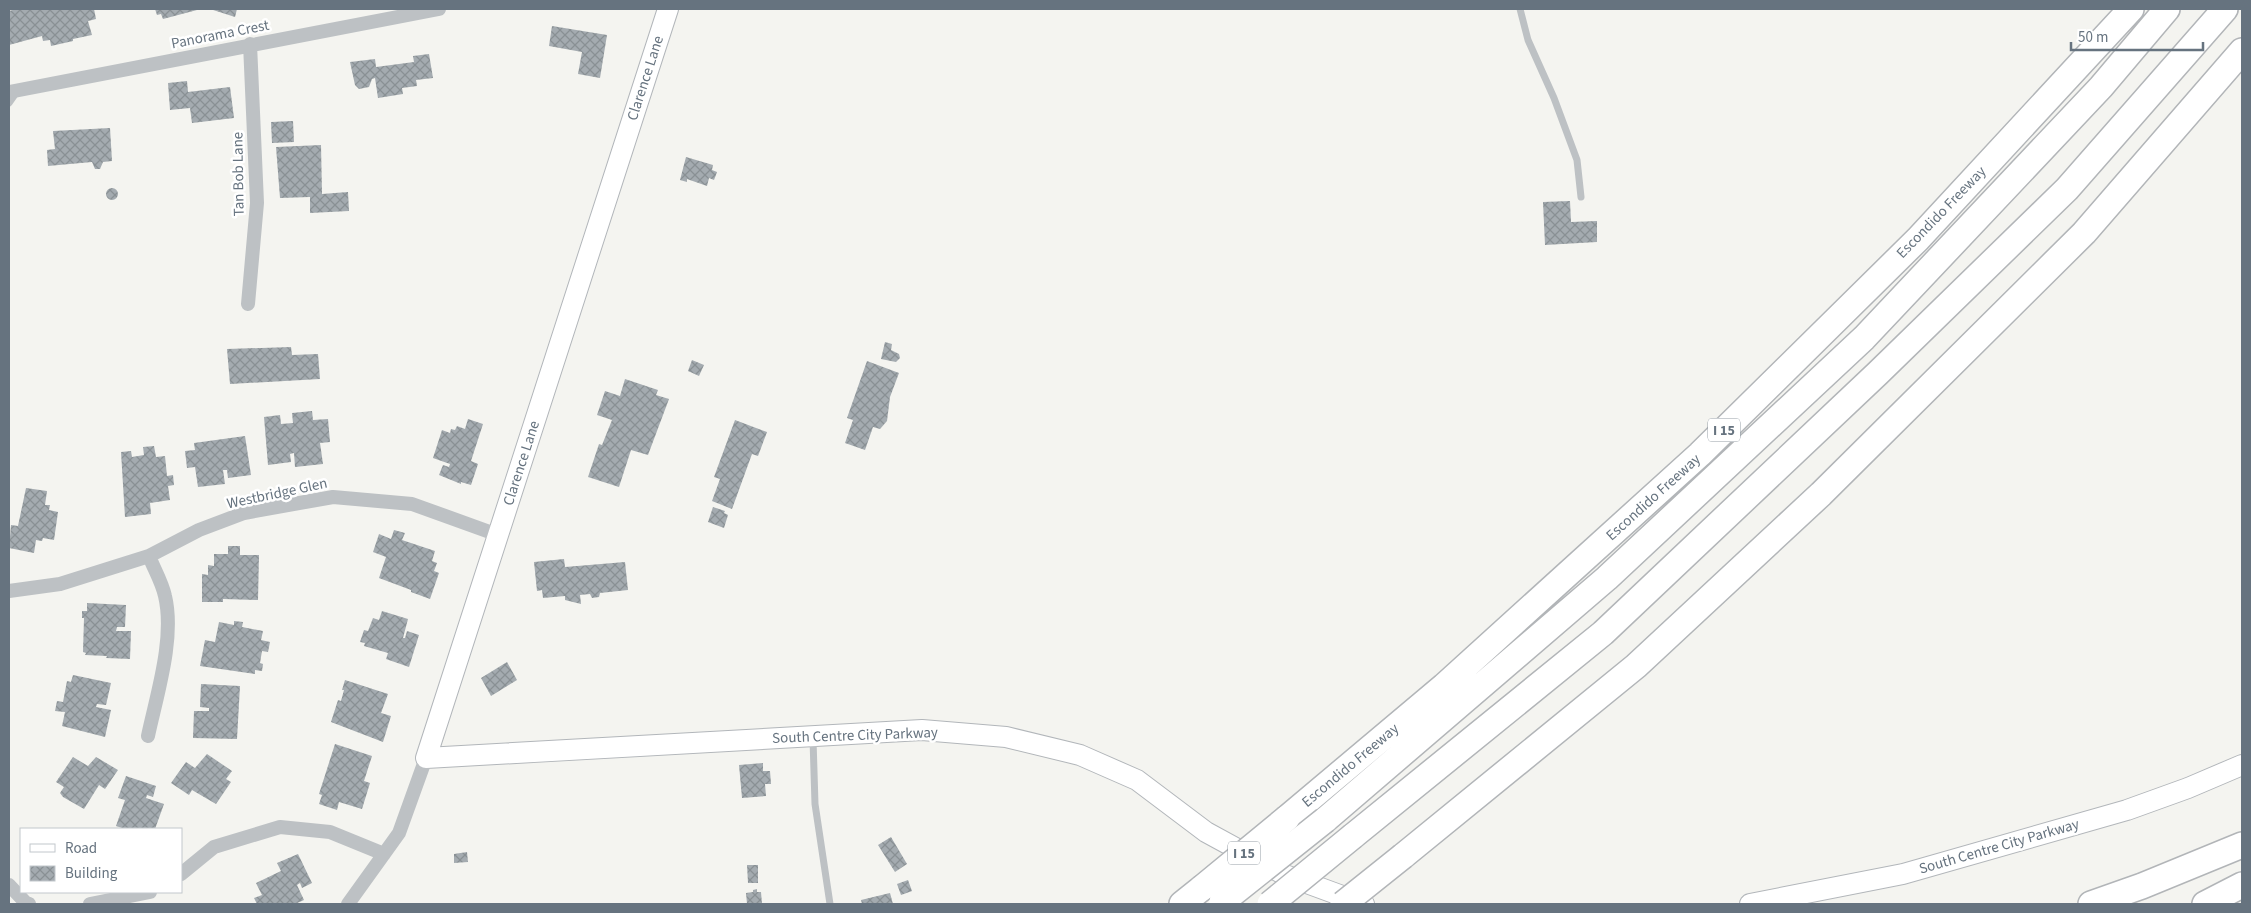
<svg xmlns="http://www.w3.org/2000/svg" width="2251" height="913" viewBox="0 0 2251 913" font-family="'Source Sans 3',sans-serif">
<defs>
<pattern id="building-cross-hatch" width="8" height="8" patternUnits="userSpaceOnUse" patternTransform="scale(1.25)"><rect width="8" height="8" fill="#a4abb0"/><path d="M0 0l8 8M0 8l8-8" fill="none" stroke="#899094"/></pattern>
</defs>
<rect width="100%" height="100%" fill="#f4f4f0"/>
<path fill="url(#building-cross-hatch)" d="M16 9H94L96 19 88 21 92 35 73 39V41L51 46 50 40 43 41 42 36 9 45V11Z
M155 9H197V10L163 19 161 14 157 15Z
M210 9H237L235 17Z
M552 26 607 35 600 78 578 74 582 52 549 46Z
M429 54 433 78 416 80 417 86 402 88 403 94 378 98 375 78 372 79 369 87 359 89 355 85 350 62 375 59 376 67 414 62 413 56Z
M187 81 188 92 230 87 234 118 192 123 190 108 170 110 168 83Z
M293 121 294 142 272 143 271 122Z
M110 128 112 161 103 162 100 169H95L92 162 48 166 47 150 55 149 53 131Z
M321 145 322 194 348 192 349 211 310 213V197L280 198 276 147Z
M686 157 713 165 712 170 717 172 714 180 709 178 707 186 687 179V182L680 180Z
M106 194a6 6 0 1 1 12 0a6 6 0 1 1-12 0Z
M1570 201 1571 222 1597 221V242L1545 245 1543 202Z
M885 342 892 344 891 350 899 354 900 358 896 362 881 359Z
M291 347 292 355 318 354 320 379 230 384 227 349Z
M692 360 704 365 699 376 688 371Z
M867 361 899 373 890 397 887 421 880 429 873 427 865 450 845 443 853 420 847 418Z
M625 379 658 390 656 395 669 399 648 455 631 450 619 487 588 477 599 444 602 445 612 420 597 415 605 391 620 396Z
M312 411 313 420 328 419 330 442 320 443 323 464 295 467 294 453 290 454 291 462 268 465 264 417 280 415 281 424 293 423 292 413Z
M468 419 483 424 471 461 478 464 471 485 461 482V484L439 475 443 465 449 467 450 464 433 458 442 430 450 433 451 429 455 430 457 426 465 429Z
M735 420 767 432 758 456 752 454 732 509 712 501 720 479 714 477Z
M245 436 251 475 228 478 227 470H223L225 484 198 487 195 467 187 468 185 451 195 450 194 443Z
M154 446 156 457 165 456 167 476 173 475 174 485 168 486 170 500 150 503 151 514 125 517 121 452 131 451 132 457 144 455 143 447Z
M26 488 47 491 45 505H50L49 510 58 512 54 540 43 538 42 541 36 540 34 553 9 548 11 525 18 526Z
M713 507 725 511 724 513 728 515 724 528 708 522Z
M394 530 405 533 402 540 435 551 432 561 437 563 434 571 439 573 430 599 411 592V590L379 578 386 557 373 552 379 534 391 539Z
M228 546H240V555H259L258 600 223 599V602H202V574L208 575V565L214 566V554H228Z
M564 559 565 567 625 562 628 590 600 593 599 597 592 598 590 594 580 595 581 604 565 600V596L543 598 542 590 537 591 534 562Z
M87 603 126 605 125 627H117L116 631H131L130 659 106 658 107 656 85 655 86 653 83 652 84 618H82V611H87Z
M382 611 408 619 403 638H405L407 631 419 635 409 667 386 659 388 653 364 646 365 643 360 642 364 630 368 631 373 618 379 620Z
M234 621 243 622 242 627 263 631 261 640 270 642 268 652 262 651 260 663 263 664 262 671 255 670V674L200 666 205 640 215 642 219 622 234 625Z
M507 662 517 680 491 696 481 678Z
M73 675 111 683 106 705 97 704 96 707 111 710 105 737 62 726 65 712 55 711 57 701 63 702 67 681 71 682Z
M345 680 388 694 381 713 391 716 383 742 331 722 338 700 341 701 344 690H342Z
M201 684 240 686 237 739 193 738 194 711H209V708L200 707Z
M335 744 372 756 364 781 370 783 362 809 339 802 337 810 319 804 322 795 319 794Z
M207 754 232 771 226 779 231 782 216 804 192 790 189 795 171 783 186 762 195 768Z
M73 757 88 766 96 757 118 770 105 789 99 785 84 809 63 797 60 793 64 787 56 782Z
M763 763V771H770L771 784H765L766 796 742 798 739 765Z
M126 776 156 786 153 797 147 795 146 798 164 804 155 829H125L116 826 125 800 118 798Z
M891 837 907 864 895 872 878 845Z
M467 852 468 862 454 863V854Z
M298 854 312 883 302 888 300 883 297 885 304 900 295 904H257L254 898 262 895 256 883 281 871 277 863Z
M747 865H758V883H748Z
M908 880 912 891 901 895 897 884Z
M757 889V892H761L762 904H747L746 893 753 892V890Z
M890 893 893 904H862L861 900Z"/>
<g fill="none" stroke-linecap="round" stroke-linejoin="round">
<defs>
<path id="secondary" d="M668 9 426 758 922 730 1006 737 1080 755 1137 780 1206 832 1285 875 1364 904
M1750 904 1903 874 2127 810 2188 788 2242 765"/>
<path id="highway" d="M1287 818 1444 686 1700 454 1918 239 2131 9
M1325 820 1607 578 1864 338 2101 87 2167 9
M1353 836 1603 633 1878 373 2067 189 2225 9
M1403 856 1636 666 1821 494 2084 233 2242 51
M1182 904 1202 888
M2091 904 2142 886 2242 845
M2205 904 2242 885"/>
</defs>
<use href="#secondary" stroke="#b2b6ba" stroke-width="22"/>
<use href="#highway" stroke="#b2b5b8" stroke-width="28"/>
<path stroke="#bdc1c4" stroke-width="7" d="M1520 9 1528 40 1554 98 1577 160 1581 197
M9 103 16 93
M813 739 815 804 830 904"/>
<path stroke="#bdc1c4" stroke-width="14" d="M9 92 439 9
M248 304 257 203 250 44
M9 591 60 584 149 556 199 530 244 513 333 497 412 504 498 535
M148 736C157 694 175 638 165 596 162 582 154 569 149 556
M181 874 214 847 280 827 330 832 384 854
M9 885 26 903 29 904
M90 904 150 892
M348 904 399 833 426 758"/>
<use href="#secondary" stroke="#fff" stroke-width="20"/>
<use href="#highway" stroke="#fff" stroke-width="25"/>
<defs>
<path id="highway-bridge" d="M1202 888 1287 818
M1222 902 1325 820
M1270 904 1353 836
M1343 904 1403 856"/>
</defs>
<use href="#highway-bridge" stroke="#b2b5b8" stroke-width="28" stroke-linecap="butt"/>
<use href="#highway-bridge" stroke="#fff" stroke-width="25"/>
</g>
<g text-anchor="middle" stroke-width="5" stroke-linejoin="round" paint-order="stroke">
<g fill="#fff" stroke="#949da5" stroke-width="1">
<rect x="1708" y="418.5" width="32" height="23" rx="4"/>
<rect x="1228" y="841.5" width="32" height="23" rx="4"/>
</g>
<g font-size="14" font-weight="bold" fill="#66737f">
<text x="1724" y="435">I 15</text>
<text x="1244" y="858">I 15</text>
</g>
<g font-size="15" fill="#66737f" stroke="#fff">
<text transform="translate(220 34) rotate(-11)" y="5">Panorama Crest</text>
<text transform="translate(645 78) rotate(-72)" y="5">Clarence Lane</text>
<text transform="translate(238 174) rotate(-91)" y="5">Tan Bob Lane</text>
<text transform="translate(1941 212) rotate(-46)" y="5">Escondido Freeway</text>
<text transform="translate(521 463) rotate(-72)" y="5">Clarence Lane</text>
<text transform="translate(277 493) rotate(-12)" y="5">Westbridge Glen</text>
<text transform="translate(1653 497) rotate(-42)" y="5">Escondido Freeway</text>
<text transform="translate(855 735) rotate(-2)" y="5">South Centre City Parkway</text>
<text transform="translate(1350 765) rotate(-40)" y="5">Escondido Freeway</text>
<text transform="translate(1999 846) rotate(-16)" y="5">South Centre City Parkway</text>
</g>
</g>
<rect width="2251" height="913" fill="none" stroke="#66737f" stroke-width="20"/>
<rect x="20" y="828" width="162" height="65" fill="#ffffff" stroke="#c2c7cc"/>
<rect x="30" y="844" width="25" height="8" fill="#ffffff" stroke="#c2c7cc"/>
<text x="65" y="853" font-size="15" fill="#66737f">Road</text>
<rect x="30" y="866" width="25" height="15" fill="url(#building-cross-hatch)" stroke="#c2c7cc"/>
<text x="65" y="878" font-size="15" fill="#66737f">Building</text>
<path d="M2071 42v8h132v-8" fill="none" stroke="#66737f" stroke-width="2.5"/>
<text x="2078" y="42" font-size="15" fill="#66737f" stroke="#ffffff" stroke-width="4" paint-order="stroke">50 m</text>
</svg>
